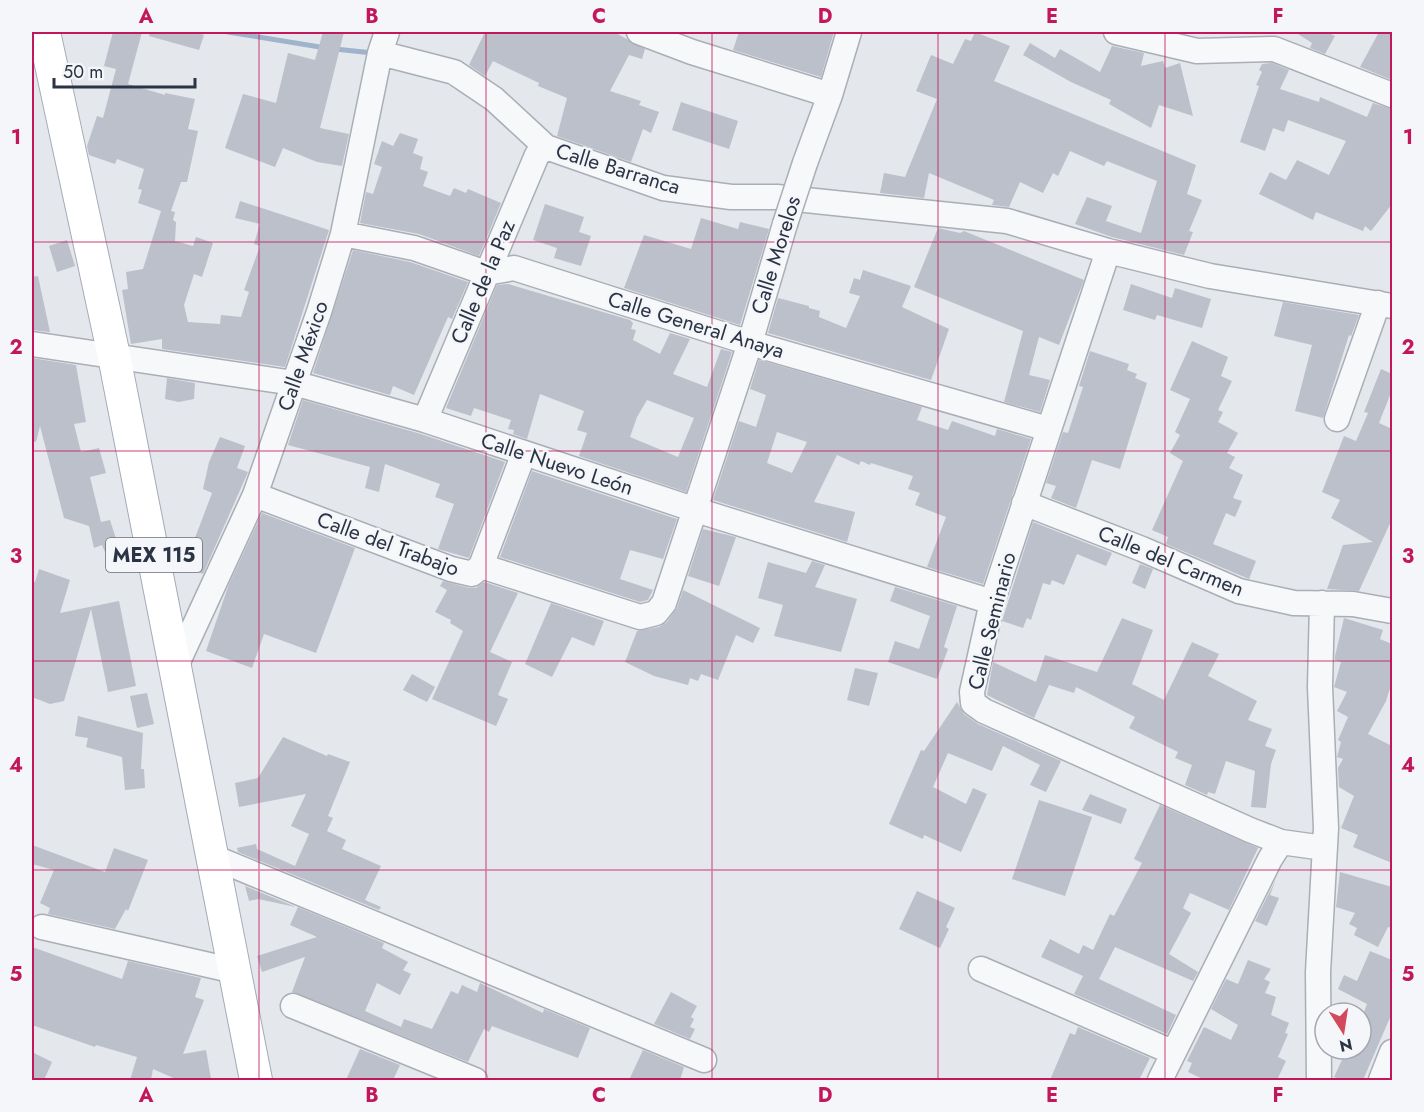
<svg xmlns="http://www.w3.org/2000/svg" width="1424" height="1112" viewBox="0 0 1424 1112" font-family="Jost,sans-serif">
<rect width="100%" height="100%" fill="#e4e7ec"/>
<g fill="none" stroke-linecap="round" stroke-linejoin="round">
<path stroke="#9fb4cc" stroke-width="5" d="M228 32 326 48
M335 49 373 53"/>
</g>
<path fill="#bbc0ca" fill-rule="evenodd" d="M113 32H142L128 84 165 95V93L195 99 188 129 198 131 187 182H181L171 211 175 212 173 220 176 222 175 241 193 246 196 237 213 243 202 277 194 274 184 305 188 322 220 324 221 315 241 317 249 292 244 290 260 246 254 244 260 224 235 218 240 201 329 230 285 367 162 349V339L131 344 122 290 128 289 126 272 143 269 161 211 138 203 142 190 138 189 144 169 117 159 115 164 89 155 87 146 97 116 103 118 116 69 104 66Z
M150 32H194L204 35 199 50 149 36Z
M323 32H344L320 128 349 134 342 166 317 162 283 148 275 167 225 148 243 94 276 103 288 53 315 60Z
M485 32H614L645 49 642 59 629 55 610 91 641 101 639 105 659 112 651 133 643 129 631 162 557 136 567 98 538 86 539 83 493 61 485 76 469 65Z
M739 32H834L821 77 733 50Z
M975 32 1010 46 994 81 1196 165 1187 194 1202 200 1189 231 1193 232 1184 255 1112 237 1075 224 1087 197 1112 206 1106 221 1141 233 1157 181 1107 161 1104 166 1070 151 1058 176 1053 173 1043 193 1020 182 1009 207 992 205 994 200 929 173 924 198 880 193 884 173 905 177 937 99 916 91 931 55 953 64 965 39 971 41Z
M1295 32H1326L1335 36 1325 54 1310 48 1312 43Z
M1379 32H1392V80L1360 67Z
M1030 43 1055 58 1060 49 1100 72 1112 46 1144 53 1141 66 1163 61 1165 68 1180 63 1193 116 1159 105 1151 128 1109 104 1111 100 1071 82 1023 55Z
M1272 63 1289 70 1280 89 1319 102 1320 97 1367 117 1373 103 1392 109V204L1371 231 1365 226 1363 231 1316 212 1313 220 1259 194 1270 172 1286 180 1297 160 1329 175 1346 141 1288 120 1284 132 1273 128 1265 151 1240 142 1259 86 1256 85 1262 72 1259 70 1262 64Z
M681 102 738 121 729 149 672 130Z
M400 133 418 139 413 153 423 157 420 169 428 172 423 186 450 196 454 188 466 193 468 189 501 203 479 256 419 234 360 223 366 192 373 194 382 167 374 164 382 141 393 146Z
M545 204 584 217 579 232 591 236 581 266 554 258 557 248 533 240Z
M701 218 738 229 740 222 769 229 740 325 624 288 644 235 691 249Z
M938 228 960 233 964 231 1084 280 1059 345 1039 337 1029 375 1050 380 1040 412 1004 402 1023 331 914 287Z
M67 240 75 266 57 272 49 246Z
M353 250 410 262 468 282 452 319 448 317 414 395 393 386 390 395 313 373Z
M863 270 911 286 902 307 949 329 931 380 768 333 778 298 809 306V308L820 311 819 317 846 328 860 296 849 293 854 278 860 280Z
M38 276 50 332H49L32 330V277Z
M508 284 630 320 633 323 631 329 636 330 633 340 660 354 670 333 690 339 673 374 707 387 721 349 732 352 686 492 579 456 587 433 577 430 584 411 540 394 527 439 513 434 514 430 508 429 511 420 474 408 471 416 446 408 497 285ZM647 400 694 418 678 457 630 437 637 417Z
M1131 284 1172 298 1175 288 1211 299 1202 328 1157 315 1155 320 1123 310Z
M1283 302 1359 315 1351 336 1349 335 1323 418 1295 411 1312 345 1274 336Z
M1192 341 1228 357 1221 376 1232 381 1218 410 1223 412 1218 422 1238 433 1227 453 1235 457 1229 468 1243 475 1233 498 1242 501 1235 517 1226 513 1213 544 1256 561 1249 579 1166 544 1168 537 1152 530 1183 461 1170 453 1180 435 1175 432 1190 399 1170 390Z
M1090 351 1129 364 1127 370 1137 374 1135 378 1147 383 1120 469 1092 460 1076 508 1051 498 1056 486 1046 483 1063 432 1068 433 1083 387 1079 386Z
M32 358 76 365 86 422 74 424 81 452 99 448 106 473 90 477 101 522 110 520 119 548 105 552 102 545 94 548 89 526 64 518 40 426 36 442 32 441Z
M759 360 922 407 917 420 948 430 952 421 995 436 997 429 1031 439 983 584 927 567 946 517 915 505 920 493 908 489 913 476 871 463 870 465 861 461 859 465 837 455 814 502 855 512 847 542 713 500 739 421 756 427 766 395 750 389ZM777 432 807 442 792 473 767 463Z
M1381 369 1392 374V390L1379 423 1392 429V519L1359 591 1327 589 1343 545 1373 542 1331 518 1340 500 1322 492 1344 436 1356 441 1368 413 1364 412Z
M167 378 195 383 194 399 179 402 165 399Z
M303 400 421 434 505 462 469 558 438 549 454 504 435 497 440 484 385 464 379 492 365 488 370 467 288 445Z
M220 437 245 446 237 468 248 472 203 574 184 567 212 493 203 489 209 462Z
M532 471 677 519 663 559 630 550 620 579 653 590 648 600 640 602 500 557Z
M262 513 355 548 316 653 264 634 252 668 206 651 229 584Z
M1033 522 1112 553 1106 566 1077 554 1064 585 1052 580 1050 585 1043 583 1031 620 1027 618 1023 628 1002 621Z
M703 529 736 537 719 586 688 576Z
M812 561 825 565 815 587 857 599 841 652 774 636 783 605 758 598 768 562 806 573Z
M1140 564 1153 569 1145 589 1132 583Z
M39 569 70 580 60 613 119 601 136 686 108 692 91 609 64 701 50 704 32 697V582H35Z
M443 581 469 588H476L484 582 518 593 490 652 512 662 498 695 508 699 496 726 432 699 463 631 450 623 451 620 435 612 447 590 440 586Z
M895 587 957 606 944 647 948 649 937 679 888 662 895 641 919 649 930 616 890 601Z
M683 590 760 628 753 643 736 635 718 680 701 674 698 681 690 678 688 685 654 676 625 662 637 631 659 627 667 622 677 608Z
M551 603 604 621 594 646 572 637 552 677 525 664Z
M1122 618 1153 630 1132 684 1164 700 1192 642 1219 654 1208 676 1257 701 1248 720 1272 729 1265 746 1276 750 1271 764 1266 808 1251 807 1255 771 1226 761 1215 794 1208 792 1207 795 1185 785 1192 765 1175 758 1178 752 1129 728 1135 717 1076 687 1074 693 1049 685 1034 718 987 695 993 662 1036 682 1045 655 1097 672Z
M1344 618 1383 630 1380 639 1392 644V682L1386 701 1368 734 1392 746V863L1353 847 1358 835 1341 828 1354 796 1339 787 1338 768 1343 759 1337 757 1341 742 1338 740 1348 717 1337 711 1347 692 1334 687 1341 662 1335 660V656Z
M855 668 878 673 869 706 847 700Z
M412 674 435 687 427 702 403 690Z
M147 693 154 724 137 728 130 696Z
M957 702 964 714 978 724 1061 761 1046 792 1030 785 1040 765 1003 746 992 771 948 753 933 787 966 804 973 788 987 794 961 852 924 835 923 839 889 824 921 750 924 751Z
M78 716 143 733 141 769H144L145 788 125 790 122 757 86 747 88 738 75 736Z
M283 737 327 756 328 754 350 762 328 816 333 818 327 831 346 840 342 849 381 866 365 900 381 907 379 910 238 852 237 848 256 844 257 849 295 866 309 834 291 826 306 794 239 807 235 783 258 778Z
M1090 794 1127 809 1121 824 1082 810Z
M1039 800 1092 817 1065 896 1012 879Z
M1160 805 1258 848 1229 910 1190 893 1183 908 1191 913 1169 954 1198 972 1193 981 1115 947 1099 979 1176 1015 1167 1034 1074 994 1083 976 1041 957 1050 939 1079 954 1083 945 1093 950 1110 914 1114 916 1142 863 1134 859Z
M32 845 105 872 114 848 148 860 128 911 126 909 115 929 48 914 50 908 40 903 54 870 32 864Z
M1340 872 1392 887V928L1388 927 1378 947 1354 935 1357 928 1349 924 1355 913 1336 907Z
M1276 879 1270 895 1279 898 1267 926 1255 921Z
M245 886 296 907 258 899 249 901Z
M917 891 955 908 946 927 949 929 940 948 899 929Z
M298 907 384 943 382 948 408 962 403 970 411 974 400 995 377 983 365 1011 401 1027 404 1019 432 1029 451 991 458 994 462 985 477 992 480 983 543 1013 544 1009 590 1028 578 1058 492 1026 489 1032 484 1029 468 1062 292 992 305 957 262 972 257 956 317 937 290 925Z
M32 947 122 979 128 961 201 978 195 997 204 1000 183 1054 206 1050 211 1079 178 1080 153 1069 151 1080H130L137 1057 96 1045 95 1047 32 1025Z
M1370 951 1392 960V1013L1363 1080H1342L1334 1077 1347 1049H1361V1020L1367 1004 1338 989 1344 975 1357 981Z
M1248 960 1271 969 1264 979 1270 982 1265 993 1276 997 1271 1015 1289 1023 1285 1033 1288 1034 1278 1057 1286 1061 1277 1080H1205L1188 1072 1192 1063 1187 1061 1204 1027 1231 1040 1238 1025 1211 1009 1226 979 1238 984Z
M671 992 697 1006 691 1017 694 1019 690 1027 695 1029 690 1039 654 1024Z
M1078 1027 1150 1058 1139 1080H1050L1070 1033 1075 1035Z
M360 1049 400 1065 393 1080H346Z
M643 1050 684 1067 680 1080H629Z
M32 1052 52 1062 44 1080H32Z"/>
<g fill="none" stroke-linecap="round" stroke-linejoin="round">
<defs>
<path id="minor" d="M639 32 692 52 830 95
M1116 32 1197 51 1274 49 1392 95
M380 53 454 72 494 99 546 147 663 188 731 197H777L1007 221 1108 251 1210 276 1392 306
M805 163 830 95 849 32
M343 234 414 248 486 273 514 268 750 343 1048 429
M1108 251 992 602 972 692 973 703 984 711 1250 830 1281 842 1324 848
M32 344 294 383 425 420 696 510 992 602
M1337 419 1378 303
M425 420 537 155 546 147
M255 495 451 569 472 574 481 566 524 453
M1024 503 1142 549 1239 591 1294 603 1353 604 1392 611
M481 566 640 617 656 613 664 603 750 343 785 224
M176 666 255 495 319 312 343 234 380 53 387 32
M213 857 704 1060
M42 927 235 971
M981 969 1172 1052
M293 1006 475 1080
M1160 1080 1270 859 1281 842
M1319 1080 1318 972 1326 828 1320 687 1322 603
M1381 1080 1392 1052"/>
<path id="major" d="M44 32 114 356 256 1080"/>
</defs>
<use href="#minor" stroke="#a9aeb7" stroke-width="27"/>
<use href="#major" stroke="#a3abb8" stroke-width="34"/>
<use href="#minor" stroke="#f7f8fa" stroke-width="24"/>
<use href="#major" stroke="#fff" stroke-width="32"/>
<defs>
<path id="minor-bridge" d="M785 224 805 163"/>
</defs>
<use href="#minor-bridge" stroke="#a9aeb7" stroke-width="27" stroke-linecap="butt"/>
<use href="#minor-bridge" stroke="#f7f8fa" stroke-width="24"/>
</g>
<path fill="none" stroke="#c2185b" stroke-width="1.5" stroke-opacity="0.55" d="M259 32V1080M486 32V1080M712 32V1080M938 32V1080M1165 32V1080M32 242H1392M32 451H1392M32 661H1392M32 870H1392"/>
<g text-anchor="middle" stroke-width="5" stroke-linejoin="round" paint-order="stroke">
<rect fill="#f4f6f9" stroke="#676e7b" stroke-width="1.5" x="106" y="538" width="96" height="34" rx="4.5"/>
<g font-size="20" font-weight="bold" fill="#2b3445">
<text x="154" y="562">MEX 115</text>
</g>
<g font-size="21" fill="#2b3445" stroke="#f4f6f9">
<text transform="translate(618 169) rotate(17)" y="7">Calle Barranca</text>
<text transform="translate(776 255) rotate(-73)" y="7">Calle Morelos</text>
<text transform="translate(483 282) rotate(-67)" y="7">Calle de la Paz</text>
<text transform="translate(696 325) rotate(17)" y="7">Calle General Anaya</text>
<text transform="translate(303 356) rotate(-71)" y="7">Calle México</text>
<text transform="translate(557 464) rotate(18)" y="7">Calle Nuevo León</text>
<text transform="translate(388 544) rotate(20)" y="7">Calle del Trabajo</text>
<text transform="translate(1171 561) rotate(22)" y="7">Calle del Carmen</text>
<text transform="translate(992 621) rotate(-76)" y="7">Calle Seminario</text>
</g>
</g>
<rect width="1424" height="1112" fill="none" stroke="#f4f6f9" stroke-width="66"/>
<g transform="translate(1343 1031) rotate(168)"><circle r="28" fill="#f4f6f9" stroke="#a4a8b1" stroke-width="1.5"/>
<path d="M0-4.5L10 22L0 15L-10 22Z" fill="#d1495b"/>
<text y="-9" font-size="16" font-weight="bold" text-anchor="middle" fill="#2b3445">N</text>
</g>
<path d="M54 78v9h141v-9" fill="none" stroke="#2b3445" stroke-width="3"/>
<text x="63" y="78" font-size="18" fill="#2b3445" stroke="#f4f6f9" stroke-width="4.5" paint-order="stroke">50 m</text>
<rect x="33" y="33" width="1358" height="1046" fill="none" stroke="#c2185b" stroke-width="2"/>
<g font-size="20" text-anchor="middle" font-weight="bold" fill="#c2185b">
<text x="146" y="23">A</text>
<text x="372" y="23">B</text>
<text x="599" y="23">C</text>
<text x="825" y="23">D</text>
<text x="1052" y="23">E</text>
<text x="1278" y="23">F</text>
<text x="16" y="144">1</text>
<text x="1408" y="144">1</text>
<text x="16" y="354">2</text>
<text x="1408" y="354">2</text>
<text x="16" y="563">3</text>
<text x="1408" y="563">3</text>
<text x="16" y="772">4</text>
<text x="1408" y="772">4</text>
<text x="16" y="981">5</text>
<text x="1408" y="981">5</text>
<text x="146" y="1102">A</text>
<text x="372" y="1102">B</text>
<text x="599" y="1102">C</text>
<text x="825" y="1102">D</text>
<text x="1052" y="1102">E</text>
<text x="1278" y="1102">F</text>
</g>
</svg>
